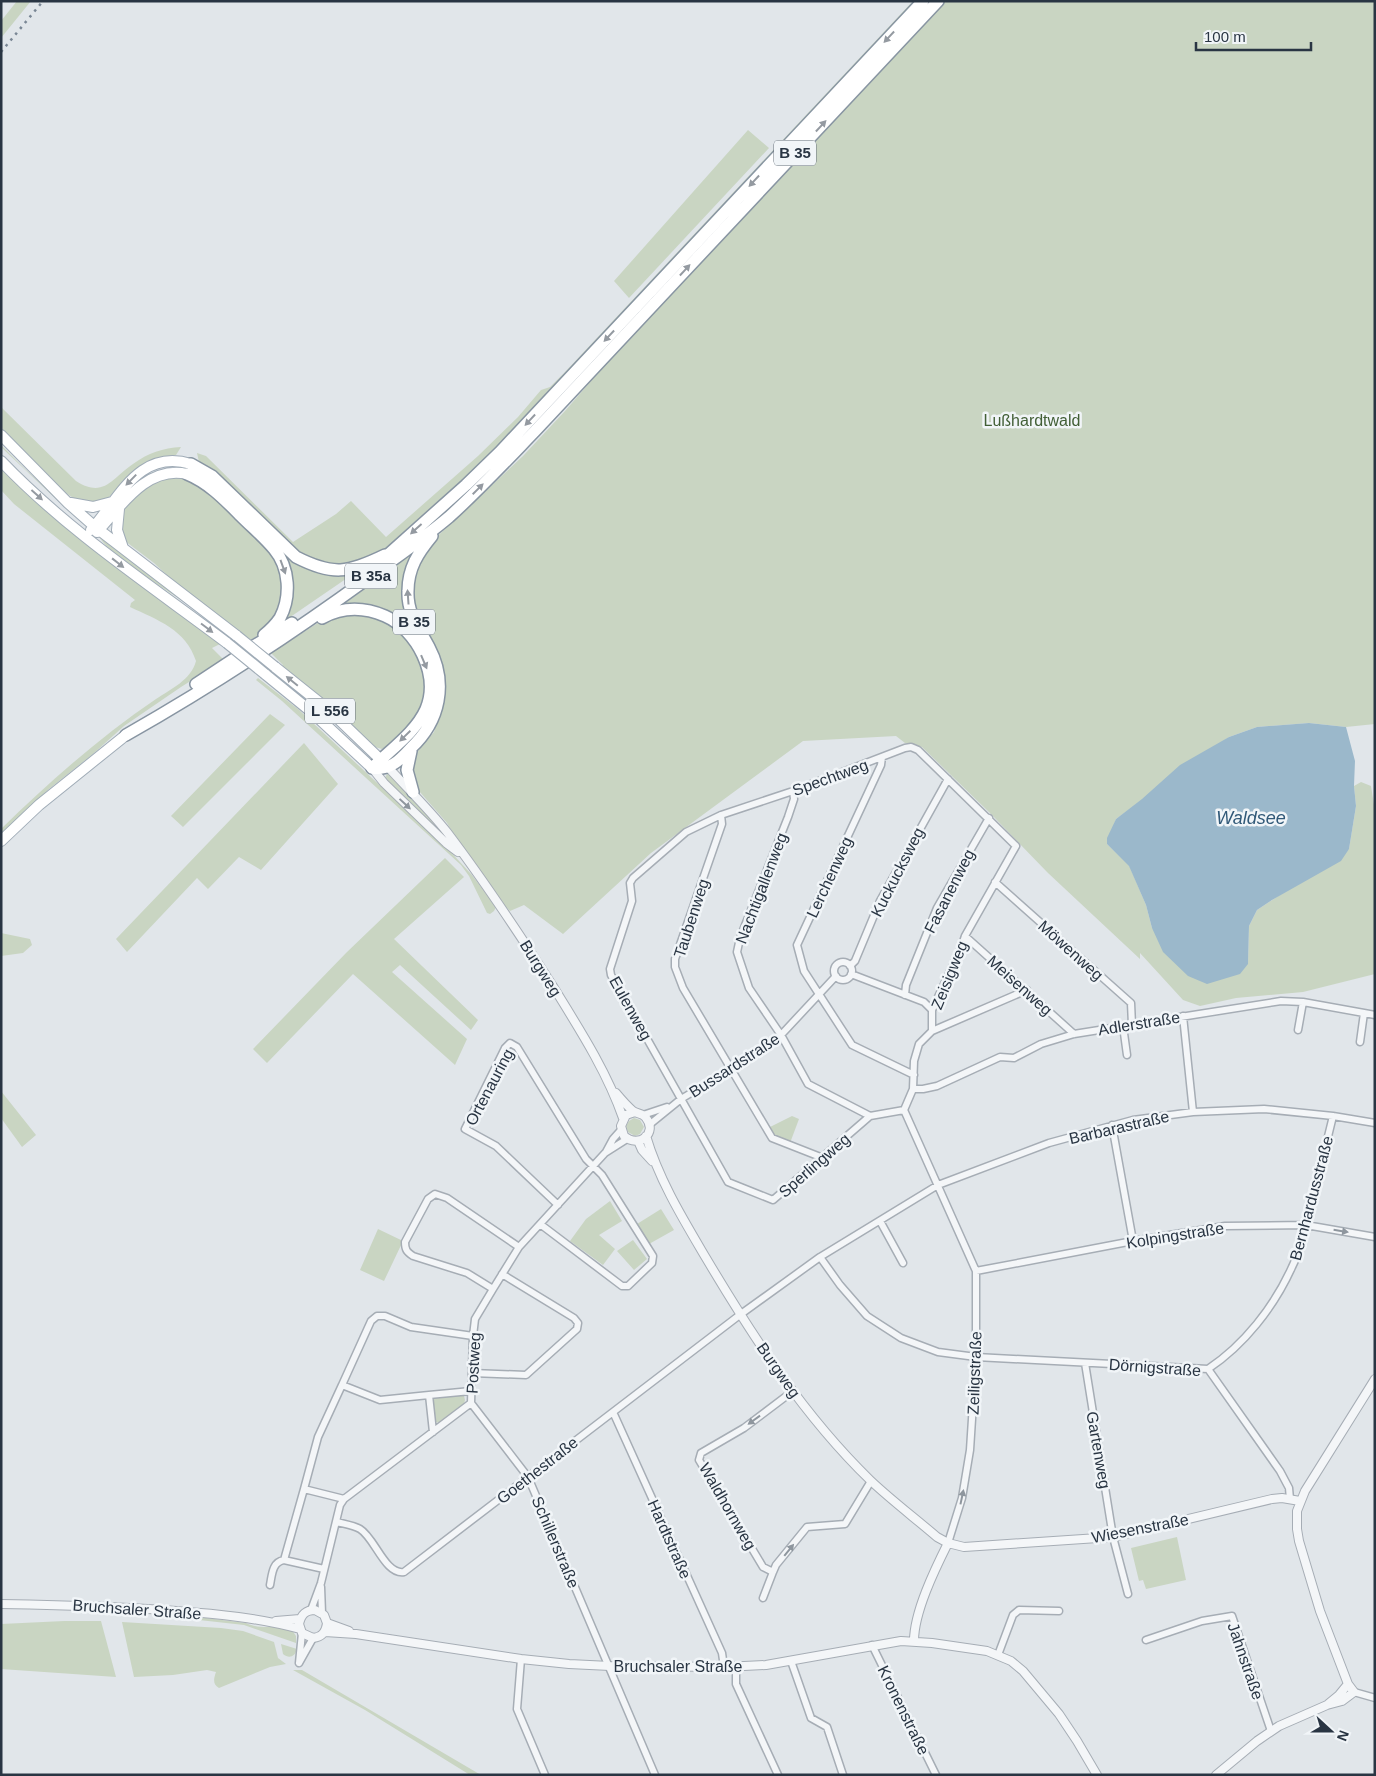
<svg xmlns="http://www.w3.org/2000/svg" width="1376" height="1776" viewBox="0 0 1376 1776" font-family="Arial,sans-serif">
<rect width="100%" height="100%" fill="#e1e6ea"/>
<path fill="#c9d5c2" d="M17 1H31L1 38V21Z
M913 1H918L479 466 419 521 379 554 368 560 339 567 306 559 199 462 197 453 206 456 293 542 336 514 351 501 386 537 478 456 518 417 541 390 550 387 565 372Z
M944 1H1375V724L1346 727 1309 723 1257 727 1229 737 1116 819 1107 844 1129 865 1146 905 1152 928 1248 964 1249 926 1257 910 1349 849 1356 806 1354 786 1361 782 1371 786 1375 811V974L1303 992 1236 998 1200 1006 1183 1000 1140 953V959L1048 873 991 814 922 747 905 743 896 736 803 741 651 853 563 934 524 905 510 911 504 905 460 846 447 823 412 783V758L434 732 445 698 443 670 439 655 422 630 412 597 416 570 428 545 523 456 565 411 628 338Z
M748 130 769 148 629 298 614 281Z
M1 407 76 481C104 499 112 478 133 464 148 453 163 448 181 447L176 455 140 467 128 476 108 498 101 502H79L66 493 1 430Z
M1 445 26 470 82 521 56 499 1 447Z
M1 466 220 644 212 648 224 660 181 687 124 726 93 754 49 789 1 835V829C49 782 100 737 156 699 171 689 191 680 196 661 186 630 158 620 130 607L131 603 135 600 14 504 1 490Z
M198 472 299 564 326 574 342 575 356 572 283 622 290 574Z
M164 476 191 479 224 505 267 547 280 566 284 590 279 611 263 633 250 640 185 592 154 563 125 541 121 529 122 514 125 508 136 494Z
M99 536H100L186 603C168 591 106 553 99 536Z
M414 550C404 568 399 588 405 609 409 626 419 639 426 654 440 681 436 714 416 736 408 744 400 755 390 759 395 745 420 733 429 713 443 679 422 632 390 614 375 606 362 606 346 606L344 604 391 569Z
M352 612 388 621 405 635 416 652 426 677 424 702 410 726 386 747 382 749 371 746 281 668 283 665 271 653 324 619Z
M258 678 298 709 447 848 472 875 496 907 494 911 490 914 487 913 469 876 461 865 282 701 256 680Z
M270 714 285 725 183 827 171 816Z
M304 743 338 784 261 870 239 857 208 889 197 878 127 952 116 939Z
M387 774C397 775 439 828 448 839L447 841 388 785 385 778Z
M445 858 464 877 394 939 478 1020 471 1030 400 965 392 972 467 1039 455 1065 353 974 267 1063 253 1049 347 952Z
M1 933 30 939 32 945 23 953 1 956Z
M1 1091 36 1135 22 1147 1 1118Z
M792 1116 799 1119 790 1143 774 1136 770 1127Z
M634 1118 640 1120 644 1127 640 1134 635 1136 628 1132 626 1126 629 1121Z
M610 1201 622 1221 599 1235 615 1249 603 1265 570 1241 586 1219Z
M661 1209 674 1230 649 1244 637 1224Z
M378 1229 403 1241 384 1281 360 1270Z
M633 1240 647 1259 634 1270 617 1251Z
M460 1395 464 1396 465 1400 464 1404 440 1423 435 1422 432 1401 436 1396Z
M1177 1537 1186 1580 1146 1589 1143 1580 1139 1581 1131 1548Z
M190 1616 246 1623C257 1628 264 1627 275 1627 281 1627 287 1629 292 1630L296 1636V1643L244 1625 190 1619Z
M64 1621H101L116 1677 1 1669V1624Z
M122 1622 221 1628 243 1631 274 1642 278 1658 286 1664 270 1667 219 1688C212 1684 214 1678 216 1672L207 1670 173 1675 134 1677Z
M281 1644 297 1649C295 1657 289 1659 283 1654Z
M293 1670H302L481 1775H470L365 1710Z"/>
<path fill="#9bb8cb" d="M1309 723 1346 727 1355 761 1354 786 1356 806 1349 849 1341 861 1272 900 1257 910 1249 926 1248 964 1240 974 1207 984 1188 976 1163 952 1152 928 1146 905 1129 866 1107 844V838L1116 819 1142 799 1180 765 1229 737 1257 727Z"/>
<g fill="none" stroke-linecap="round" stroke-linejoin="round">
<defs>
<path id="minor" d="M911 747 918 750 1016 846 965 936 961 948 932 1010V1031L919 1044 914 1061 913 1089 904 1110 870 1116 773 1200 728 1182 611 975 610 969 632 901 630 883 633 878 686 832 721 815 793 791 905 748Z
M882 757 881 765 797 945 804 971 852 1045 914 1075
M793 791 794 799 788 817 740 938 737 952 749 988 781 1035 808 1084 870 1116
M721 815 722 824 675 959V967L683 988 772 1138 823 1158
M995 882 1131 1003 1132 1025
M965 936 1074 1034
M834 971a9 9 0 1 1 18 0a9 9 0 1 1-18 0Z
M850 966 855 961 880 901 948 779
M851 974 924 1002 932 1010
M905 995 906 985 937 908 989 818
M1183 1016 1193 1112
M1123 1026 1127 1055
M1298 1030 1303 1002
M932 1031 1027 990
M1360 1042 1364 1013
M913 1089H923L937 1086 1000 1057 1014 1058 1041 1044 1074 1034 1193 1015 1281 1001 1303 1002 1375 1015
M904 1110 976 1271V1357L970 1450 962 1498 948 1543
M643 1115 667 1107
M649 1125 681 1099 756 1054 781 1035 836 976
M1112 1125 1133 1241
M606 1152 613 1139 621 1130
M880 1221 903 1263
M540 1224 622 1286H628L652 1263 653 1256 602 1175 586 1159 517 1047 510 1043 505 1048 465 1129 496 1146 558 1205
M820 1257 840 1285 867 1316 901 1338 938 1352 976 1357 1208 1369
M976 1271 1133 1241 1225 1226 1306 1225 1375 1237
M493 1289 467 1273 413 1256C407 1252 405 1250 405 1242L428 1199 435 1194 447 1198 519 1247
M1085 1363 1113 1537 1128 1594
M1208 1369C1244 1345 1274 1307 1292 1267 1302 1247 1307 1223 1312 1202 1319 1173 1326 1145 1333 1116
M1208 1369 1280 1471 1289 1488 1290 1499
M472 1373 526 1375 577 1329 578 1323 574 1318 502 1274
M793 1391 744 1428 701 1453 699 1460 763 1567 773 1572 776 1565 807 1527 845 1524 871 1481
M429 1395 471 1391
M471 1403 528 1477 655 1775
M613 1412 722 1653 724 1667
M433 1432 429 1395 380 1400 342 1385 371 1321 377 1316H385L411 1327 473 1336
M304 1489 318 1437 342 1385
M337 1522C344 1524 353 1525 360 1529 375 1538 385 1575 404 1572L741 1314 820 1257 938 1185 1049 1143 1133 1120 1193 1112 1264 1109 1333 1116 1375 1123
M324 1569 284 1560 304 1489 344 1499
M270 1585C272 1575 272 1562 284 1560
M321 1587 322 1613
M763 1598 773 1572
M311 1610 321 1583 340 1505 344 1499 471 1403 473 1336 475 1319 493 1289 519 1247 605 1153 627 1139
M1146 1640 1202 1621 1232 1616 1271 1731
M872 1645 936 1775
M998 1655 1013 1615 1019 1610 1059 1611
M521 1659 517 1709 545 1775
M791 1661 811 1718 827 1727 843 1775
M299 1663 302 1633
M299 1663 313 1638
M736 1667V1684L778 1775
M1354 1692 1375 1698"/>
<path id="tertiary" d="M386 765C406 787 428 808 447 832 485 882 520 935 554 988 580 1030 607 1072 623 1118
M372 768 384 783 446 843 458 852
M616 1093C621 1099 627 1106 633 1111 637 1114 643 1113 646 1118 658 1133 639 1149 624 1136L621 1126 626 1115 635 1112
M646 1136C659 1180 683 1219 706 1258 753 1337 804 1416 870 1480 891 1500 915 1518 937 1537L948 1543 964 1547 1113 1537 1272 1499 1282 1498 1300 1501
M638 1141 642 1150 652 1161
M1 1604C60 1605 118 1606 176 1611 218 1614 259 1618 300 1629
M276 1621 300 1619
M327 1623C326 1632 322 1637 313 1638L302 1633 299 1624C301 1615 305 1610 315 1610L324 1615 327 1623 349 1631
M325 1632 356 1634 521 1659 569 1664 610 1666 724 1667 766 1665 901 1641 932 1643 987 1651 1011 1661 1023 1671 1059 1714 1077 1741 1097 1775
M914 1641C914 1612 935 1569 948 1543
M1328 1704 1339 1695 1348 1684
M1216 1775 1257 1741 1279 1726 1327 1705 1342 1701 1354 1692 1348 1684 1320 1611 1299 1541 1297 1529V1511L1305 1491 1375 1379"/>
<path id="primary" d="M1 435 68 503 94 526 237 636
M1 461C68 531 150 585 227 643
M71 503 93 507 112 502
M119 509 117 530 123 548
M91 530C119 499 139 448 191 464
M97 532C121 506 147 465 187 474
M275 667 330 711 381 760
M265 674 314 714 372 768
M1 841 39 805 126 735"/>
<path id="trunk" d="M191 464 212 476 296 557C333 576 348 573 385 555
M187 474C209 483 225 500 241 516 252 527 264 537 274 549 290 568 291 597 280 618 276 624 270 630 264 635
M381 561 466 485 500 452 923 1
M322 618C342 607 364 607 385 616 417 630 440 675 426 709 416 732 390 750 372 768
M196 684 252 647 292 623
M126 735C209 688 290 635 367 579 395 558 423 539 449 517 479 490 507 460 535 431L938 1
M411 751 407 770 413 792
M372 768C390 771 400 760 411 748 440 721 448 683 429 647 419 628 407 613 408 591 408 568 418 553 432 536"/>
</defs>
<use href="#minor" stroke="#a6adb5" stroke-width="9"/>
<use href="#tertiary" stroke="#a6adb5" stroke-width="10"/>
<use href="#primary" stroke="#a0acb7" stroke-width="12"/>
<use href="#trunk" stroke="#8895a2" stroke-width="14"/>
<use href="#minor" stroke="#f4f6f8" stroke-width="6"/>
<use href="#tertiary" stroke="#f4f6f8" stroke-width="8"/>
<use href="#primary" stroke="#fff" stroke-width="10"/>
<use href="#trunk" stroke="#fff" stroke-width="11"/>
<path stroke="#7a8795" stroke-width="2.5" stroke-dasharray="2.5 5" stroke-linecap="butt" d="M1 52 43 1"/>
<defs>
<path id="primary-bridge" d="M237 636 275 667
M227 643 265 674"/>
</defs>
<use href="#primary-bridge" stroke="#a0acb7" stroke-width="12" stroke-linecap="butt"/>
<use href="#primary-bridge" stroke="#fff" stroke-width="10"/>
</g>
<defs><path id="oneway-solid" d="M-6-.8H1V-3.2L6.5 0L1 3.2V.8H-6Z" transform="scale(1.25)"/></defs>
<g fill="#949aa1">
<use href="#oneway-solid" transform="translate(889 37) rotate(133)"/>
<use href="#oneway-solid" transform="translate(821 126) rotate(-47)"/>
<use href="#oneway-solid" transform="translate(754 181) rotate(133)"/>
<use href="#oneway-solid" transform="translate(685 270) rotate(-47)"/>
<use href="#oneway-solid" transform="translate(609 336) rotate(133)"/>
<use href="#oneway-solid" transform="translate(530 420) rotate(133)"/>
<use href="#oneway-solid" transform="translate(131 480) rotate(134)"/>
<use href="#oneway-solid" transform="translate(478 489) rotate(-45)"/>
<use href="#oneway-solid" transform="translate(37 495) rotate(42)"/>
<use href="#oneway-solid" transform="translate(416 529) rotate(138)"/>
<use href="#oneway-solid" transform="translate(118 563) rotate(38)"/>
<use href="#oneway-solid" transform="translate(283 567) rotate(70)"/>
<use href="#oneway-solid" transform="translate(408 597) rotate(-94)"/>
<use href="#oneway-solid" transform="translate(207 628) rotate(37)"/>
<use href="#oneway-solid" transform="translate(424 662) rotate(67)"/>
<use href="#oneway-solid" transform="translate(292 681) rotate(-141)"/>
<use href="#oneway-solid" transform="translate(405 736) rotate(136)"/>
</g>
<g fill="#8e969e">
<use href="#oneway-solid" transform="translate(405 804) rotate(43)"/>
<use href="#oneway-solid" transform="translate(1341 1231) rotate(9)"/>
<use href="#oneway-solid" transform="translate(754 1420) rotate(144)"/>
<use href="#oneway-solid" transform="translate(962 1497) rotate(-78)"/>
<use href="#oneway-solid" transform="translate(789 1550) rotate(-51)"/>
</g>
<g text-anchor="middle" stroke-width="5" stroke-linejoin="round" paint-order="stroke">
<g fill="#f1f5f8" stroke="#656f79" stroke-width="1">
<rect x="774" y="140.5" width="42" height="25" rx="4"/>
<rect x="345" y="563.5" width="52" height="25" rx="4"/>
<rect x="393" y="609.5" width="42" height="25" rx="4"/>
<rect x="305" y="698.5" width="50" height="25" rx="4"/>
</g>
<g font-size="15" font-weight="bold" fill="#293543">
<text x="795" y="158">B 35</text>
<text x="371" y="581">B 35a</text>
<text x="414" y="627">B 35</text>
<text x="330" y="716">L 556</text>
</g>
<g font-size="16" fill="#425f36" stroke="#f1f5f8">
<text x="1032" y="426">Lußhardtwald</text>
</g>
<g font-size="16" fill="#293543" stroke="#f1f5f8">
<text transform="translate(830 777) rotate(-20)" y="6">Spechtweg</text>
<text transform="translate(897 872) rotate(-63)" y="6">Kuckucksweg</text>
<text transform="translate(829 877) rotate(-65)" y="6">Lerchenweg</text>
<text transform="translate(761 888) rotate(-69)" y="6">Nachtigallenweg</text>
<text transform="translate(949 891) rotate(-63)" y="6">Fasanenweg</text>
<text transform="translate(691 918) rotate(-72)" y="6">Taubenweg</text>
<text transform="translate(1071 950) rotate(42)" y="6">Möwenweg</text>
<text transform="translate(541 968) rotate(58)" y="6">Burgweg</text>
<text transform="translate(949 975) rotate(-68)" y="6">Zeisigweg</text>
<text transform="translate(1020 985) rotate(42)" y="6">Meisenweg</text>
<text transform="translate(631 1008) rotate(61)" y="6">Eulenweg</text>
<text transform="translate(1139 1023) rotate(-9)" y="6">Adlerstraße</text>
<text transform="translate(734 1065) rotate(-33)" y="6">Bussardstraße</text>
<text transform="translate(489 1087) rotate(-62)" y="6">Ortenauring</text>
<text transform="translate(1119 1127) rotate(-13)" y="6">Barbarastraße</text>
<text transform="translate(814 1165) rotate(-41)" y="6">Sperlingweg</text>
<text transform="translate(1311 1198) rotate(-75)" y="6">Bernhardusstraße</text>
<text transform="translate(1175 1235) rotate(-9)" y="6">Kolpingstraße</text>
<text transform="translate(473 1363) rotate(-87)" y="6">Postweg</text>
<text transform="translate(1155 1367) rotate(4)" y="6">Dörnigstraße</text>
<text transform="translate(779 1370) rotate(55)" y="6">Burgweg</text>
<text transform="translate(974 1373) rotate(-88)" y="6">Zeiligstraße</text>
<text transform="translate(1099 1450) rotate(80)" y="6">Gartenweg</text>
<text transform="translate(537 1470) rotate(-38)" y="6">Goethestraße</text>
<text transform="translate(728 1506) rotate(60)" y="6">Waldhornweg</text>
<text transform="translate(1140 1528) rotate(-11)" y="6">Wiesenstraße</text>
<text transform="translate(670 1539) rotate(66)" y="6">Hardtstraße</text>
<text transform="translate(556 1542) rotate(67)" y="6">Schillerstraße</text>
<text transform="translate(137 1609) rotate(4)" y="6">Bruchsaler Straße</text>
<text transform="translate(1246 1661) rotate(71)" y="6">Jahnstraße</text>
<text x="678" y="1672">Bruchsaler Straße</text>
<text transform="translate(904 1710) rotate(64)" y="6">Kronenstraße</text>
</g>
<g font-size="18" font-style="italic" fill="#315978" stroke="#f1f5f8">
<text x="1251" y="824">Waldsee</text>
</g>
</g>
<rect width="1376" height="1776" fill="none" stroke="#293543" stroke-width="5"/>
<g transform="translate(1331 1731) rotate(111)" stroke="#f1f5f8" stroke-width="4" paint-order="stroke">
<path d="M0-4L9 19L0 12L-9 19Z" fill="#293543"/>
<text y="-8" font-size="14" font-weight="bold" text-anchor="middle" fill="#293543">N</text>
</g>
<path d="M1196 42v8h115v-8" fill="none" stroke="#293543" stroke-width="2.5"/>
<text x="1204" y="42" font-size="15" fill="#293543" stroke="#f1f5f8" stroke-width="4" paint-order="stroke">100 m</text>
</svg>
